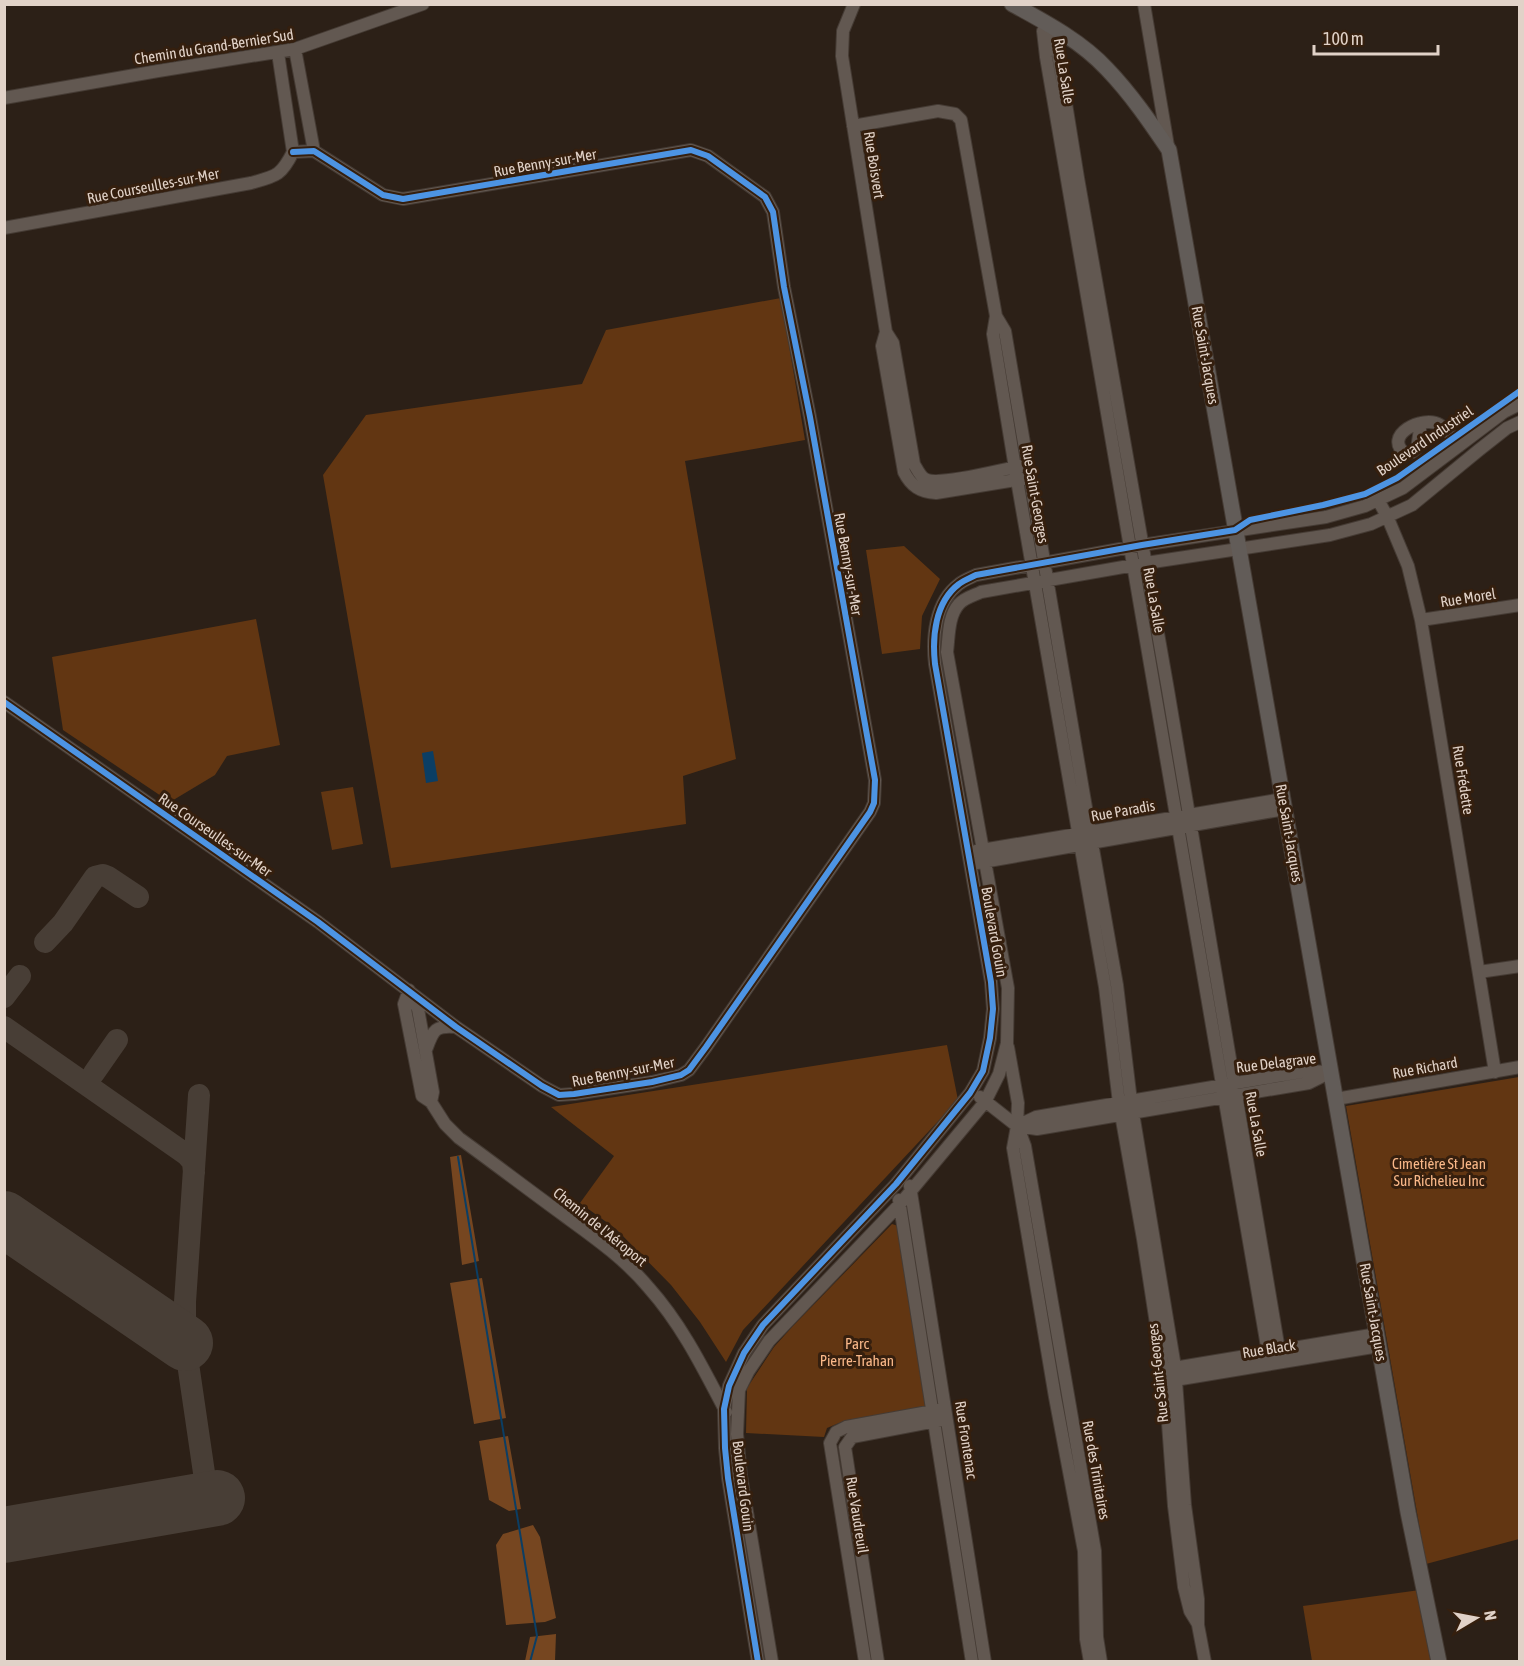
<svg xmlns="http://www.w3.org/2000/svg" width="1524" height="1666" viewBox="0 0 1524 1666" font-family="'Asap Condensed',sans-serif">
<rect width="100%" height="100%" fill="#2c2017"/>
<path fill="#623612" d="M781 298 805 440 685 461 736 759 683 776 686 824 391 868 323 475 366 415 582 384 606 330Z
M904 546 940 579 922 616 920 649 882 654 866 550Z
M256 619 280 745 227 756 215 775 170 802 63 730 52 657Z
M353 787 363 844 332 850 321 792Z
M947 1045 958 1100 743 1330 726 1362 700 1322 671 1285 616 1229 580 1203 614 1156 551 1107Z
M1519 1077V1539L1426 1564 1346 1106Z
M892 1224 905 1228 929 1406 839 1423 827 1428 824 1437 746 1433 747 1388 774 1347 792 1327Z
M1420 1590 1434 1661H1312L1303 1606Z"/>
<path fill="#764620" d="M461 1155 479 1261 462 1265 450 1157Z
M482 1278 506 1418 474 1424 450 1283Z
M508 1436 521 1509 509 1511 489 1500 479 1441Z
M533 1525 540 1537 556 1618 545 1622 506 1625 496 1545 503 1534Z
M556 1634 555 1661H525L530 1637Z"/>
<path fill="#0b3e64" d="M433 751 438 781 426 783 422 753Z"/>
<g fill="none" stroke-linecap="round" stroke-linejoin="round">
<path stroke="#0b3e64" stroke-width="2" d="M458 1157 537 1636 530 1662"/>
<path stroke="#483e36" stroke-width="22" d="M45 942 63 923 95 877 103 875 108 877 138 897
M4 997 20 976
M4 1027 187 1155 193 1162 194 1173
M94 1073 117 1040
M199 1095 185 1302V1343L208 1500"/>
<path stroke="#483e36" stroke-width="56" d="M4 1219 185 1343
M4 1535 217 1498"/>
<defs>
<path id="minor" d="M854 4 843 31 842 56 886 332 893 343 914 464C917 469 920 476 925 479 939 487 1003 469 1022 466
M1144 4 1168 146
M1042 21 1058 54 1078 178 1168 690 1281 1362
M1043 31 1046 57 1270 1364
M295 49 314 151
M278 53 293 152
M4 98 158 71 295 49 423 4
M853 126 938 111 955 114 961 120 996 316 1005 331 1092 843 1117 985 1131 1101 1175 1367 1185 1505 1198 1599V1625L1205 1662
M4 228 251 183C276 176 281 176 293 152
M996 316 993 334 1017 480 1105 987 1119 1103 1143 1239 1165 1382 1174 1506 1184 1587 1190 1611 1198 1624
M886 332 882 346 904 472C911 486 920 492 936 493L1022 479
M1421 423 1417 448 1412 452 1406 454C1381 436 1423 414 1440 425 1448 429 1454 439 1459 446
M1378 500 1387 516 1408 566 1421 620 1495 1072
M1421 620 1520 605
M4 702 318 922 456 1027 542 1086 559 1095 574 1094 652 1082 681 1075 689 1070 706 1047 870 812 874 803 875 780 810 417 784 287 773 212 765 197 708 156 691 150 403 199 383 195 314 151 293 152
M976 851 1283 799
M977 863 1285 809
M1479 972 1520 966
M409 990 404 1004 422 1096 431 1102 445 1124 459 1138C495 1164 530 1191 566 1217 595 1238 626 1260 649 1288 682 1325 703 1368 726 1412
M410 993 418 1009 433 1092 431 1102
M1008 1047 1018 1103 1017 1126 1013 1148 1055 1397 1084 1551 1086 1639 1090 1662
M426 1050C433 1031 434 1025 456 1027
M980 1097 1017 1126 1037 1129 1309 1083 1331 1072
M1336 1099 1520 1067
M1017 1126 1036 1117 1307 1071 1331 1072
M1018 1127 1025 1146 1095 1551 1097 1637 1101 1662
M910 1186 985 1662
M899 1200 972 1662
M1168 1369 1377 1334
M1169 1381 1379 1346
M758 1662 728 1478 725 1448 724 1409 729 1386 744 1353 763 1325 896 1184 970 1093 983 1071 990 1038 993 1009 991 982 935 664C932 637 935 602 959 584 964 580 970 578 976 575L1142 545 1326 517 1365 506 1403 488 1504 412 1520 404
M772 1662 741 1476 737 1434 739 1390 748 1372 769 1341 900 1204 985 1102 999 1074 1007 1043 1008 988 947 652C949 637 948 616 959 604 964 598 975 595 981 592L1146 563 1330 535 1371 524 1412 505 1479 450 1507 428 1520 422
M865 1662 830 1443 836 1432 846 1427 939 1410
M878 1662 845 1447 852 1437 941 1420"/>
<path id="major" d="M1012 4C1045 22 1081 41 1107 69 1131 94 1150 122 1169 150L1408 1512 1439 1662"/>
</defs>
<use href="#minor" stroke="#453b34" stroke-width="14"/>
<use href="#major" stroke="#453b34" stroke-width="17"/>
<use href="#minor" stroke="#625851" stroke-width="12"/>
<use href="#major" stroke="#625c58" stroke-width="15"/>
<defs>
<path id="cycleway" d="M4 702 318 922 456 1027 542 1086 559 1095 574 1094 652 1082 681 1075 689 1070 706 1047 870 812 874 803 875 780 810 417 784 287 773 212 765 197 708 156 691 150 403 199 383 195 314 151 293 152
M758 1662 728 1478 725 1448 724 1409 729 1386 744 1353 763 1325 896 1184 970 1093 983 1071 990 1038 993 1009 991 982 935 664C932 637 935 602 959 584 964 580 970 578 976 575L1142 545 1235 530 1250 520 1323 505 1365 494 1397 478 1520 391"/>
</defs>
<use href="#cycleway" stroke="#351f0e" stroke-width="10"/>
<use href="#cycleway" stroke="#4d94e3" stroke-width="6"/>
</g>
<g text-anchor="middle" stroke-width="6" stroke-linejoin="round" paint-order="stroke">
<g font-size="15" fill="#e1d2c8" stroke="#351f0e">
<text transform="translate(214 47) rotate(-9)" y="5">Chemin du Grand-Bernier Sud</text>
<text transform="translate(1064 71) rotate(81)" y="5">Rue La Salle</text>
<text transform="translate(545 163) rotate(-10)" y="5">Rue Benny-sur-Mer</text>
<text transform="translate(874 165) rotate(81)" y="5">Rue Boisvert</text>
<text transform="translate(153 186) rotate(-11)" y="5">Rue Courseulles-sur-Mer</text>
<text transform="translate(1205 355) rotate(80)" y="5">Rue Saint-Jacques</text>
<text transform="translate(1425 441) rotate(-34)" y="5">Boulevard Industriel</text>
<text transform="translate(1035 494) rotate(80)" y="5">Rue Saint-Georges</text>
<text transform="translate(848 564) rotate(80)" y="5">Rue Benny-sur-Mer</text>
<text transform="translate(1468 598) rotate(-9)" y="5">Rue Morel</text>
<text transform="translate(1154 600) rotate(80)" y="5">Rue La Salle</text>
<text transform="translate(1463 780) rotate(81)" y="5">Rue Frédette</text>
<text transform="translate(1123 811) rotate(-10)" y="5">Rue Paradis</text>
<text transform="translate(1289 833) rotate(80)" y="5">Rue Saint-Jacques</text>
<text transform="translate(215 835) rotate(35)" y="5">Rue Courseulles-sur-Mer</text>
<text transform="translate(994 932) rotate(80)" y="5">Boulevard Gouin</text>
<text transform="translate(1276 1063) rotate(-7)" y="5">Rue Delagrave</text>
<text transform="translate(1425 1068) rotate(-10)" y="5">Rue Richard</text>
<text transform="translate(623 1072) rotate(-11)" y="5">Rue Benny-sur-Mer</text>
<text transform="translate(1256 1124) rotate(80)" y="5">Rue La Salle</text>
<text transform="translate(600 1227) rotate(39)" y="5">Chemin de l'Aéroport</text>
<text transform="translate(1373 1312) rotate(80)" y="5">Rue Saint-Jacques</text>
<text transform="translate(1269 1349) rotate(-9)" y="5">Rue Black</text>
<text transform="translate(1158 1373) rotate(-96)" y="5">Rue Saint-Georges</text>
<text transform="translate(966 1440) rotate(81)" y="5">Rue Frontenac</text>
<text transform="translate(1096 1470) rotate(80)" y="5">Rue des Trinitaires</text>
<text transform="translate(743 1486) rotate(83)" y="5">Boulevard Gouin</text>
<text transform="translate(857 1515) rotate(81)" y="5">Rue Vaudreuil</text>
</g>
<g font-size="15" fill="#fab889" stroke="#351f0e">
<text x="1439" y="1169">Cimetière St Jean<tspan x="1439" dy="17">Sur Richelieu Inc</tspan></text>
<text x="857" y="1349">Parc<tspan x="857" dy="17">Pierre-Trahan</tspan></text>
</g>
</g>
<rect width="1524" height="1666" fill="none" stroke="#e1d2c8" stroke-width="12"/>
<g transform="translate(1476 1618) rotate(80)" stroke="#351f0e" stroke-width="4.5" paint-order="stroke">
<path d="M0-4.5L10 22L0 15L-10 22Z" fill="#e1d2c8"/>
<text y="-9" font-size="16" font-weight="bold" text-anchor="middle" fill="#e1d2c8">N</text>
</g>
<path d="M1314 45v9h124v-9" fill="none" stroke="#e1d2c8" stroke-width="3"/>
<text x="1323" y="45" font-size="18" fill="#e1d2c8" stroke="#351f0e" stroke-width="4.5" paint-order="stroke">100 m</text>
</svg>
